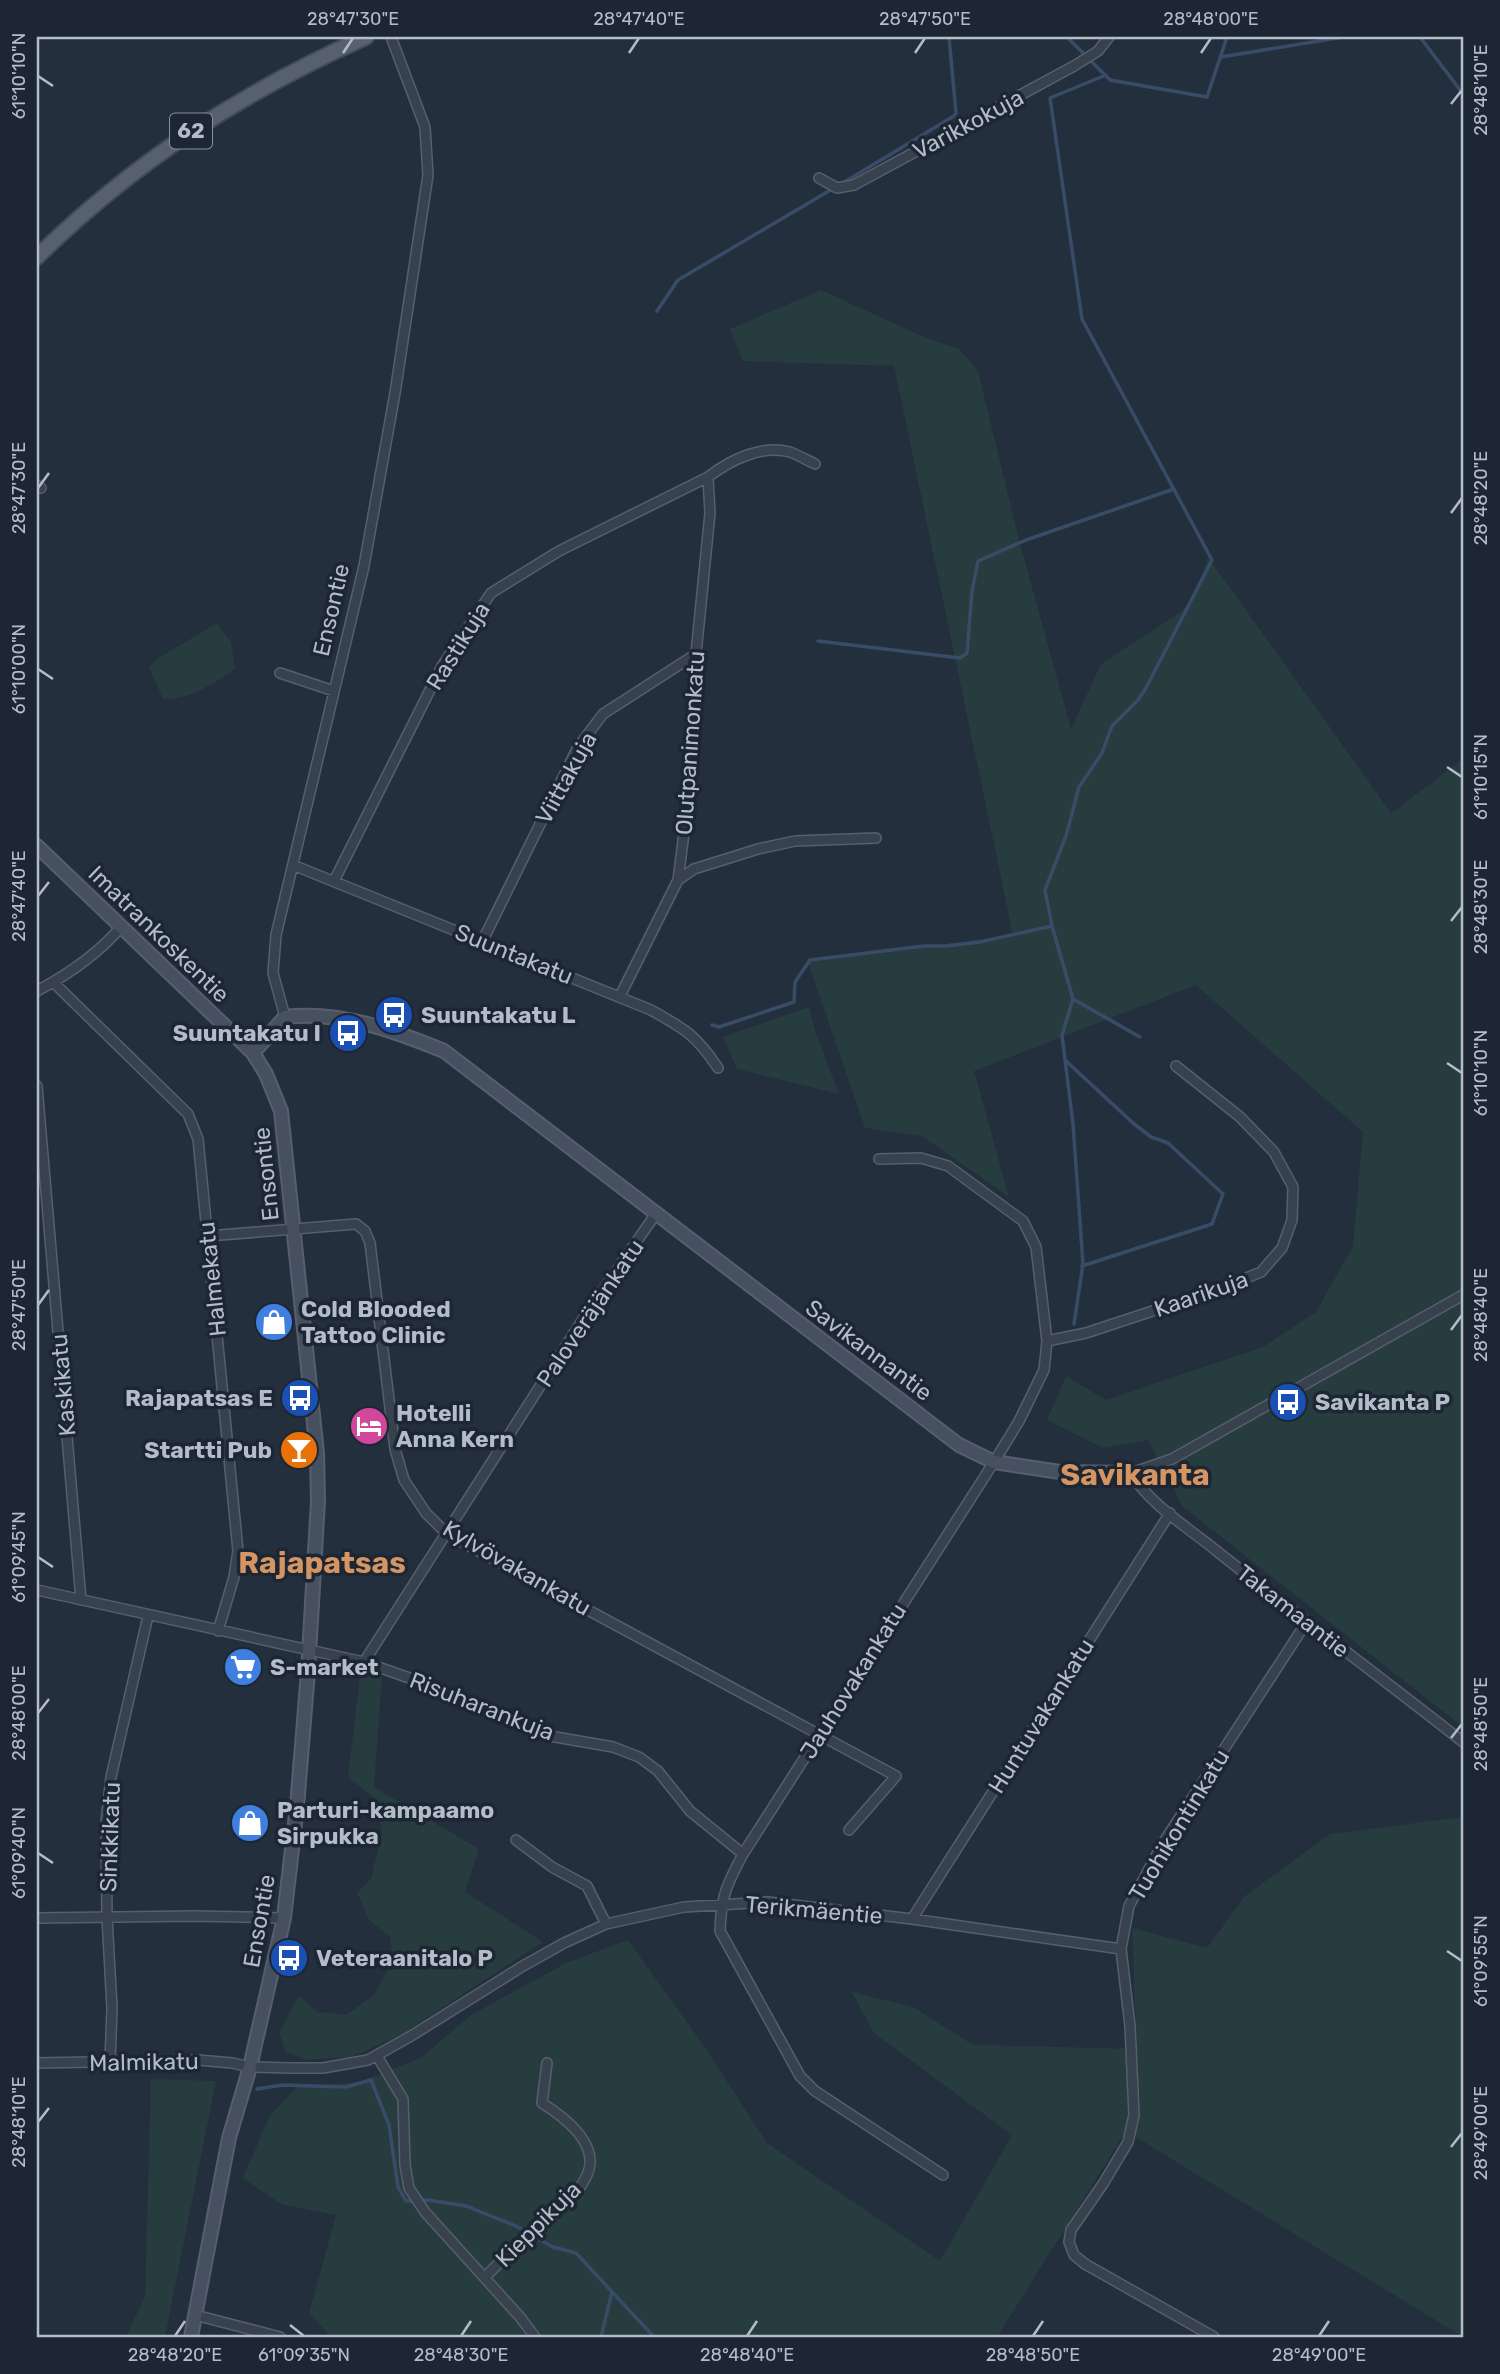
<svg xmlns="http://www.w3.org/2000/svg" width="1500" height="2374" viewBox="0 0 1500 2374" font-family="Rubik,sans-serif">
<rect width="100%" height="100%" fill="#242f3e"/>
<path fill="#263c3f" d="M821 290 926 338 959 349 978 371 1019 540 1071 729 1101 664 1181 612 1194 597 1208 557 1391 813 1463 759V1727L1182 1506 1148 1440 1103 1448 1047 1420 1066 1376 1106 1400 1263 1347 1316 1312 1353 1246 1363 1132 1196 985 974 1071 1009 1197 922 1136 865 1128 808 962 1013 935 894 366 743 361 730 329Z
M217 623 231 642 235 669C211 685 192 699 163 699L149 667 157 659Z
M809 1007 815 1031 839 1094 737 1069 723 1037Z
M360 1676 382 1677 374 1787 479 1849 465 1892 543 1942 402 2034 352 2057 305 2060 285 2051 279 2032 299 1996 317 2012 346 2015 374 1995 393 1960 390 1937 369 1920 357 1893 371 1879 382 1832 374 1798 348 1777Z
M1463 1817V2337L1126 2131 997 2337H331L309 2313 336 2215 281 2204 243 2178 270 2115 298 2086 360 2082 421 2058 471 2015 566 1963 628 1940 704 2046 767 2143 940 2261 1012 2135 874 2033 852 1992 913 2007 973 2045 1137 2049 1132 1928 1207 1948 1245 1896 1330 1834Z
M151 2079 216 2081 165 2337H126L145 2296Z"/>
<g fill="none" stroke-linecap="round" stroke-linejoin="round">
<path stroke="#394c67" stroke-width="3.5" d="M1067 37 1110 80 1207 97 1227 37
M1420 37 1463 94
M1221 57 1343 37
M841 184 954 116 956 113 949 37
M657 311 678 280 834 188
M818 641 960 658 967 653 972 591 978 561 1026 540 1174 489
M1073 999 1140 1037
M712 1025 719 1027 794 1002 795 982 810 960 924 946H945L980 942 1052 926
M1066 1061 1133 1123 1151 1137 1168 1143 1223 1194 1212 1224 1082 1266
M1074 1324 1083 1264 1073 1124 1062 1035 1073 999 1052 926 1045 890 1066 836 1079 787 1102 753 1112 726 1138 700 1146 688 1212 560 1082 319 1050 98 1106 75
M257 2089 282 2085 346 2087 371 2080 389 2125 398 2187 406 2201 428 2200 466 2206 516 2226 553 2247 576 2253 654 2337
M601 2337 612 2292"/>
<defs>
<path id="street" d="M819 178 837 188 854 185 1074 66 1098 51 1109 37
M37 485 41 488
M280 673 334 691
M293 865 651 1010C685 1029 696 1035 718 1068
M678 880 694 869 758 849 795 841 876 838
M334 881 442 666 491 593 559 551 708 477C729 461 761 444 790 452 798 455 807 460 815 464
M482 942 578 747 603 714 696 654
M53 982 188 1114 198 1139 238 1551 234 1577 218 1631
M37 991C69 974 97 955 121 927
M620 996 678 880 688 802 696 654 710 513 708 477
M285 1017 273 973 276 935 364 566 395 393 428 175 425 127 391 37
M37 1086 81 1600
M879 1159 921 1158 948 1166 1023 1221 1036 1247 1047 1341 1044 1370 1019 1421 994 1462 743 1854C727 1884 721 1896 720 1931L800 2076 815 2091 943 2175
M208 1236 356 1224 365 1231 370 1243 395 1449 404 1480 426 1513 447 1534 896 1776 849 1830
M1463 1295 1172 1459 1131 1473C1149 1504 1190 1529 1218 1552 1299 1617 1382 1678 1463 1742
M1047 1341 1086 1333 1219 1289 1261 1272 1282 1248 1292 1220 1293 1187 1274 1152 1240 1117 1176 1066
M37 1590 364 1662 429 1685 544 1735 613 1747 639 1757 658 1771 690 1811 743 1854
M364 1662 583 1319 657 1212
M516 1840 552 1867 587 1886 606 1924
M37 1918 195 1916 284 1918
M912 1919 1170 1513
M377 2056 403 2099 405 2165 409 2188 425 2212 520 2317 535 2337
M37 2063 198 2060 232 2063 250 2067 290 2068H323L368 2060 411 2036 523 1966 564 1943 606 1924 684 1907 768 1902 912 1919 1121 1949
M110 2063 112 2008 107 1917 106 1822 111 1777 148 1616
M485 2277C497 2265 510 2252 523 2240 543 2222 587 2193 590 2164 592 2138 561 2115 542 2103L547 2063
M195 2315 280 2337
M1214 2337 1085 2264 1074 2255 1069 2242 1071 2230 1103 2184 1128 2142 1134 2115 1130 2026 1121 1949 1129 1906 1163 1843 1306 1623"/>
<path id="secondary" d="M37 846 253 1053 266 1074 281 1111 317 1453 318 1501 308 1672 297 1806 284 1918 250 2067 229 2138 191 2337
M253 1053 285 1017C339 1010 395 1031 444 1051L959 1445 994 1462 1060 1472 1131 1473"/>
<path id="primary" d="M37 257C134 162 242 92 366 37"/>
</defs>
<use href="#street" stroke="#565f6c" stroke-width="12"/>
<use href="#secondary" stroke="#565f6c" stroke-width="16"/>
<use href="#primary" stroke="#414a57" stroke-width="18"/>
<use href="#street" stroke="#38414e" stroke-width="9"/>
<use href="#secondary" stroke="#465061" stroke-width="12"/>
<use href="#primary" stroke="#56606e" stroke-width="14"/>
</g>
<path fill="none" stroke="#b4bcc9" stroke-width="2.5" d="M343 53 353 38M629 53 639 38M915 53 925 38M1201 53 1211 38M38 76 53 86M1451 104 1462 90M38 488 49 473M1451 513 1462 498M38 669 53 679M1447 767 1462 777M38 896 49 882M1451 921 1462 907M1447 1063 1462 1073M38 1305 49 1290M1451 1330 1462 1315M38 1557 53 1567M38 1713 49 1699M1451 1738 1462 1724M38 1853 53 1863M1447 1951 1462 1961M38 2122 49 2108M1451 2147 1462 2133M290 2325 304 2336M175 2336 185 2321M461 2336 471 2321M747 2336 757 2321M1033 2336 1043 2321M1319 2336 1329 2321"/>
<defs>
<symbol id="bus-disc" viewBox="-11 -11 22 22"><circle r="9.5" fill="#1a4fb4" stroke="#1d2633"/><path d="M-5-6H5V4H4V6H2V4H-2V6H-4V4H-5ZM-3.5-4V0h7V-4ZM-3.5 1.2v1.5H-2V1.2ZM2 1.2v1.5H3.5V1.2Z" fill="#fff"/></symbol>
<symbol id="shop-disc" viewBox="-11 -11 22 22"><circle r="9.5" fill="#3f7fe0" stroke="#1d2633"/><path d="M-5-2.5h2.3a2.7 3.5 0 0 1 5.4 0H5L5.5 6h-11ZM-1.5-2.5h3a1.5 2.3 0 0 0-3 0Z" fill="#fff"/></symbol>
<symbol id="hotel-disc" viewBox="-11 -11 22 22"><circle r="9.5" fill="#d1479c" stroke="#1d2633"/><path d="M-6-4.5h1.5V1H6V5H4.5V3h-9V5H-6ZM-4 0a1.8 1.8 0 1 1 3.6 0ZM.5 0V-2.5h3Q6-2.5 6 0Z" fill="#fff"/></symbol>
<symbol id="bar-disc" viewBox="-11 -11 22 22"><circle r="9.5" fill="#e8710a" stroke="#1d2633"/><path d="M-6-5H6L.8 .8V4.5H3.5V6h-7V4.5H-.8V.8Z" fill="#fff"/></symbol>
<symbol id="supermarket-disc" viewBox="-11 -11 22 22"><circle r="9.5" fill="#3f7fe0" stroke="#1d2633"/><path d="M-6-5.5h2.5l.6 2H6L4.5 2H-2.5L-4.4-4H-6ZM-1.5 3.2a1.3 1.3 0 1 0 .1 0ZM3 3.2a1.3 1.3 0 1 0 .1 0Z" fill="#fff"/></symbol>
</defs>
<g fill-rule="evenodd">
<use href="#bus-disc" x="372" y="993" width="44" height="44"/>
<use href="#bus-disc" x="326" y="1011" width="44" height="44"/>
<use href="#shop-disc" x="252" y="1300" width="44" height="44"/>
<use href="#bus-disc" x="278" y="1376" width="44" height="44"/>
<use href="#bus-disc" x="1266" y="1380" width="44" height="44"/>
<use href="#hotel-disc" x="347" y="1404" width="44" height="44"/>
<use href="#bar-disc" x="277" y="1428" width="44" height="44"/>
<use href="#supermarket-disc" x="221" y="1645" width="44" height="44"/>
<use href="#shop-disc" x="228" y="1801" width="44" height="44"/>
<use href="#bus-disc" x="267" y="1936" width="44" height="44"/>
</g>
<g text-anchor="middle" stroke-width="7" stroke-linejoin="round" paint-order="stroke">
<rect fill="#1d2633" stroke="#878f9c" stroke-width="2" x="170" y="113.5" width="42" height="35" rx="5"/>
<g font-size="21" font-weight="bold" fill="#b4bcc9">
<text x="191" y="138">62</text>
</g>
<g font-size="23" fill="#b4bcc9" stroke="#1d2633">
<text transform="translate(968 124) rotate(-28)" y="8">Varikkokuja</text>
<text transform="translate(331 610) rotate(-77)" y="8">Ensontie</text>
<text transform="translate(458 646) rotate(-58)" y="8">Rastikuja</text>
<text transform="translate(690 743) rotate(-86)" y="8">Olutpanimonkatu</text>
<text transform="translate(566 778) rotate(-61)" y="8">Viittakuja</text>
<text transform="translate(159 934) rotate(44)" y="8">Imatrankoskentie</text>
<text transform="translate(514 954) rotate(22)" y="8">Suuntakatu</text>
<text transform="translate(266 1174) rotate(-96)" y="8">Ensontie</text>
<text transform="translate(212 1279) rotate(-96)" y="8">Halmekatu</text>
<text transform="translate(1201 1294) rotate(-19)" y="8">Kaarikuja</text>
<text transform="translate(590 1313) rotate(-56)" y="8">Paloveräjänkatu</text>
<text transform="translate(869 1350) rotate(37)" y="8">Savikannantie</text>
<text transform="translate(63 1385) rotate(-95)" y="8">Kaskikatu</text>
<text transform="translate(517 1568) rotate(30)" y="8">Kylvövakankatu</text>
<text transform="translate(1293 1611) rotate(38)" y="8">Takamaantie</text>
<text transform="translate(853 1681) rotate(-58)" y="8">Jauhovakankatu</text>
<text transform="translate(482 1706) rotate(21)" y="8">Risuharankuja</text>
<text transform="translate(1041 1716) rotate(-58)" y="8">Huntuvakankatu</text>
<text transform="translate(1179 1825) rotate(-59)" y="8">Tuohikontinkatu</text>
<text transform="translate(110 1837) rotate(-88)" y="8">Sinkkikatu</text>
<text transform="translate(814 1910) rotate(5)" y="8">Terikmäentie</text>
<text transform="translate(259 1921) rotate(-80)" y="8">Ensontie</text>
<text transform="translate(144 2062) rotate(-1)" y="8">Malmikatu</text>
<text transform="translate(538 2224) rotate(-45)" y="8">Kieppikuja</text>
</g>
<g font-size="23" font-weight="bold" fill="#b4bcc9" stroke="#1d2633" text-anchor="start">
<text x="421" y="1023">Suuntakatu L</text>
<text x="321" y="1041" text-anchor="end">Suuntakatu I</text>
<text x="301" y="1317">Cold Blooded<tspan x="301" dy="26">Tattoo Clinic</tspan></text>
<text x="273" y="1406" text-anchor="end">Rajapatsas E</text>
<text x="1315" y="1410">Savikanta P</text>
<text x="396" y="1421">Hotelli<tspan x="396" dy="26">Anna Kern</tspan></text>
<text x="272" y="1458" text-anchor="end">Startti Pub</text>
<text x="270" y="1675">S-market</text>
<text x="277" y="1818">Parturi-kampaamo<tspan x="277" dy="26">Sirpukka</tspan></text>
<text x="316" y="1966">Veteraanitalo P</text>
</g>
<g font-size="30" font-weight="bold" fill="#d59563" stroke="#1d2633">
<text x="1135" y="1485">Savikanta</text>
<text x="322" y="1573">Rajapatsas</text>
</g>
</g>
<rect width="1500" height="2374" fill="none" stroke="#1d2633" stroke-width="77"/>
<rect x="38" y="38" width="1424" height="2298" fill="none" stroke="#b4bcc9" stroke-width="2.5"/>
<g font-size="18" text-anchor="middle" fill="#b4bcc9">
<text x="353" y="25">28°47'30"E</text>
<text x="639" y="25">28°47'40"E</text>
<text x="925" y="25">28°47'50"E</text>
<text x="1211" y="25">28°48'00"E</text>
<text transform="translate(19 76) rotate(-90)" y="6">61°10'10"N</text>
<text transform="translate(1481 90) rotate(-90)" y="6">28°48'10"E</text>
<text transform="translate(19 488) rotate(-90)" y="6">28°47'30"E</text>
<text transform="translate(1481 498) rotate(-90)" y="6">28°48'20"E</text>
<text transform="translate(19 669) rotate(-90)" y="6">61°10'00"N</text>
<text transform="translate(1481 777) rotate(-90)" y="6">61°10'15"N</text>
<text transform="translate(19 896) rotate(-90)" y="6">28°47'40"E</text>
<text transform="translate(1481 907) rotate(-90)" y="6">28°48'30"E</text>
<text transform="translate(1481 1073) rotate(-90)" y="6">61°10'10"N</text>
<text transform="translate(19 1305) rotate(-90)" y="6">28°47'50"E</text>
<text transform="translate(1481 1315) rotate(-90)" y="6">28°48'40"E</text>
<text transform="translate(19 1557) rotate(-90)" y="6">61°09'45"N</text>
<text transform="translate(19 1713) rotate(-90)" y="6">28°48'00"E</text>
<text transform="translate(1481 1724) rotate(-90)" y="6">28°48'50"E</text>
<text transform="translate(19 1853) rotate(-90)" y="6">61°09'40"N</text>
<text transform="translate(1481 1961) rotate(-90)" y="6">61°09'55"N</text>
<text transform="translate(19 2122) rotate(-90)" y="6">28°48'10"E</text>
<text transform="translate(1481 2133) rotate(-90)" y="6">28°49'00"E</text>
<text x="175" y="2361">28°48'20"E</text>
<text x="304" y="2361">61°09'35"N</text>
<text x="461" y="2361">28°48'30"E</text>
<text x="747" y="2361">28°48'40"E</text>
<text x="1033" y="2361">28°48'50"E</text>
<text x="1319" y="2361">28°49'00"E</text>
</g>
</svg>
